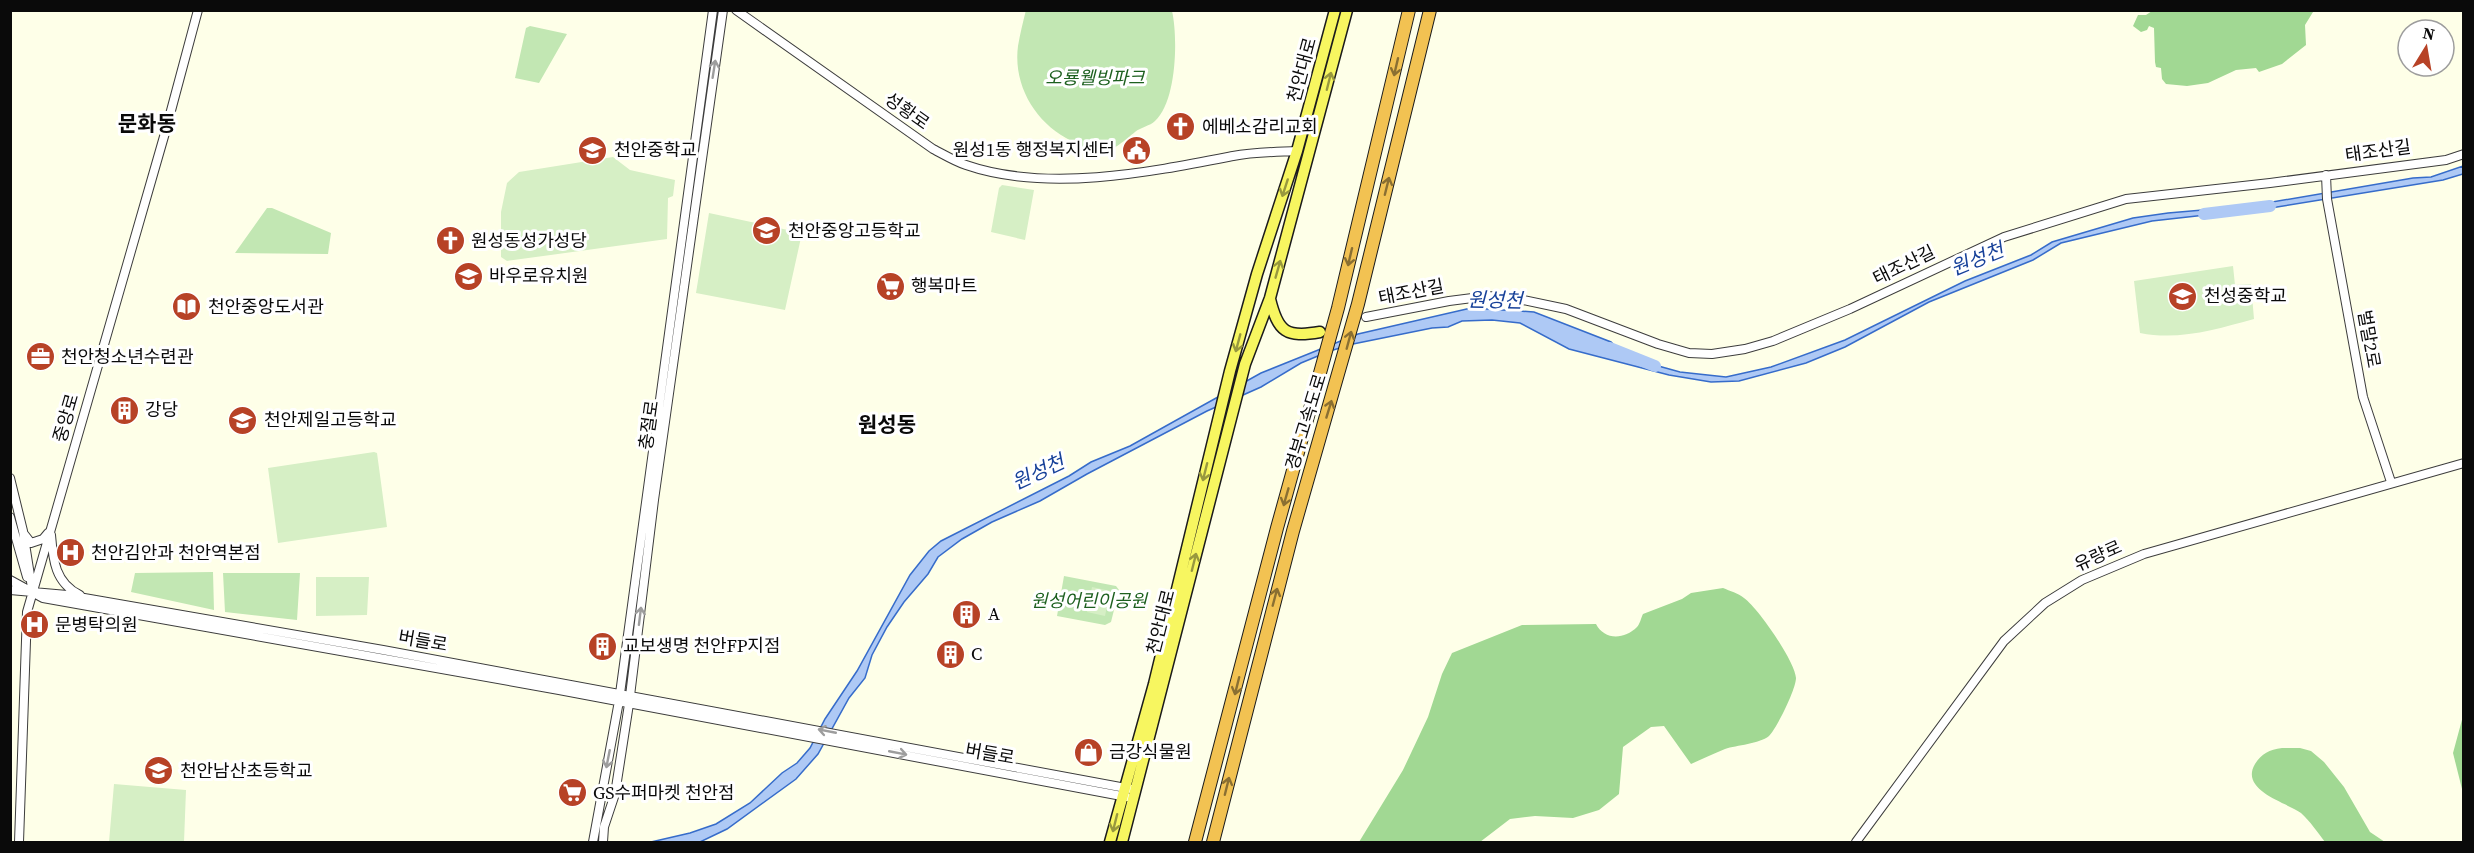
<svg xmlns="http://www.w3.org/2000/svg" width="2474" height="853" viewBox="0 0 2474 853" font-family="'Source Serif 4','Noto Sans KR',serif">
<rect width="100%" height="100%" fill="#feffe8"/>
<path fill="#c2e7b3" d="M1026 10 1172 11C1178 37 1177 101 1155 121 1150 126 1141 127 1135 132 1126 139 1113 152 1100 152 1089 152 1075 143 1066 138 1034 120 1013 84 1018 46 1020 34 1023 22 1026 10Z
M530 26 567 34 539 83 515 78 526 28Z
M267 208H272L331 233 328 254 235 253Z
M213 572 214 610 131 592 135 573Z
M223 573H300L297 620 225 612Z
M1064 576 1116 586 1119 590 1111 622 1105 625 1057 616Z"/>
<path fill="#a1d893" d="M2312 10 2313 12 2305 25 2306 45 2282 64 2259 72 2256 68 2236 70 2208 83 2187 86 2166 84 2162 79 2161 68 2156 67 2155 62 2154 28 2149 26 2147 30 2141 32 2133 26 2138 15H2146L2152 11Z
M1723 588C1730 591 1738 593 1744 598 1758 608 1795 661 1796 678 1796 689 1777 728 1769 736 1759 744 1737 745 1725 749 1713 754 1702 759 1691 764L1664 726 1651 727 1623 747 1619 794 1599 810 1573 818 1535 816 1510 819 1480 842H1359L1403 770 1428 717 1442 674 1452 653 1522 625 1596 624C1604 640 1624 640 1637 627 1640 624 1641 618 1643 614L1682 599 1691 593Z
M2463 716V793L2453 753Z
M2282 748H2300L2311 751 2324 762 2344 787 2370 832 2385 842H2325C2318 833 2310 821 2301 813 2288 803 2239 791 2255 764 2262 753 2269 750 2282 748Z"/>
<path fill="#d6efc5" d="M613 157 630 170 675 180 673 196 668 198 667 239 507 261 501 257V212L507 183 519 172Z
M1002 185 1034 190 1025 240 991 232 999 188Z
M709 213 802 233 785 310 696 293Z
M2233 266 2235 285 2251 284 2254 319C2217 329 2179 341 2140 333L2134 281Z
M374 452 377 453 387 527 278 543 268 468Z
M316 577H369L367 615 316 616Z
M1092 587 1110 591 1105 616 1087 612Z
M114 784 186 790 184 842H109Z"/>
<path fill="#aec9f5" stroke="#366cca" stroke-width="1.5" d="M2463 166V174L2443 180 2277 207 2152 221 2061 243 2033 260 1929 302 1845 347 1806 363 1739 381 1711 382 1669 375 1569 349 1520 323 1492 320 1462 321 1448 327 1432 328 1353 344 1330 351 1301 363 1261 387 1207 411 1087 474 1040 501 992 522 962 539 938 557 928 574 904 602 887 627 872 655 865 678 849 698 818 754 796 779 727 829 700 842H651L690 833 716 824 750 803 782 773 797 763 810 748 825 719 857 671 910 575 929 551 941 541 1069 476 1091 462 1130 446 1261 373 1358 334 1471 308 1534 312 1611 342 1626 357 1680 372 1726 377 1771 367 1845 340 1965 281 2031 255 2052 242 2133 218 2168 213 2249 206 2413 178 2431 177Z"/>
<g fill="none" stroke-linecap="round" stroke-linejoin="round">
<path stroke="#aec9f5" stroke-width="12" d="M2204 214 2270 206
M1610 348 1655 366"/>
<defs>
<path id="minor" d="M736 10 933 149C943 154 954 161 966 165 1047 193 1151 172 1233 156 1254 152 1276 152 1297 151
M2326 175 2327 199 2363 397 2391 482
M1366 317 1449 301 1488 296 1514 298 1566 309 1658 344 1689 353 1712 354 1745 349 1773 341 1850 309 2004 237 2126 199 2270 183 2446 160 2464 154
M10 478 23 531 32 588
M10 517 27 577
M24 534 31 543 43 539 48 533
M51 535C53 560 55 583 80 595
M10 580 43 598 559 690 1127 797
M10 590 67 595 383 650 1131 789
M19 842 27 612 165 133 198 10
M593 842 619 701 713 10
M603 842 604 827 615 794 629 704 654 500 723 10
M1856 842 2004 641 2045 603 2082 580 2144 554 2464 463"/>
<path id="major" d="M1270 299C1278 332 1286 338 1320 332
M1110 842 1154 684 1230 371 1257 274 1297 151 1335 10
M1122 842 1245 364 1270 298 1347 10"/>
<path id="highway" d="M1195 842 1277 528 1338 308 1409 10
M1213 842 1293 531 1358 304 1430 10"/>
</defs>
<use href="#minor" stroke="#3d3d3d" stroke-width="10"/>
<use href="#major" stroke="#1b1b1b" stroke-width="13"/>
<use href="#highway" stroke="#1b1b1b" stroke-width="14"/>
<use href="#minor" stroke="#fff" stroke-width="8"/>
<use href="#major" stroke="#f7f660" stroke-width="10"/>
<use href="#highway" stroke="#f2c252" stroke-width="12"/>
</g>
<defs><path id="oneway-shaft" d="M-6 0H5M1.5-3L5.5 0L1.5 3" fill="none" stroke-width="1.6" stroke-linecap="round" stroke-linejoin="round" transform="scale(1.5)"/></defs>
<g stroke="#8a6f32">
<use href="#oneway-shaft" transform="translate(1396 67) rotate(103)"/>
<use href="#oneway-shaft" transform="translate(1387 186) rotate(-76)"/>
<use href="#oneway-shaft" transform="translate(1350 257) rotate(103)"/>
<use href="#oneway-shaft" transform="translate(1349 340) rotate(-75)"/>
<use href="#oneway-shaft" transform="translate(1329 409) rotate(-73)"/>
<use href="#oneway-shaft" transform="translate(1286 497) rotate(106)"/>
<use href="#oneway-shaft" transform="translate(1275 597) rotate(-75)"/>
<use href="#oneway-shaft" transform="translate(1237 686) rotate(104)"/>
<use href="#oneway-shaft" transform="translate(1227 786) rotate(-76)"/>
</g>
<g stroke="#9d9d9d">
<use href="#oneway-shaft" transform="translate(714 69) rotate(-81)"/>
<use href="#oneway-shaft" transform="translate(640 616) rotate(-83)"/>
<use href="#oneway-shaft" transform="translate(827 731) rotate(-169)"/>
<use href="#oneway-shaft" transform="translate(898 753) rotate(11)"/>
<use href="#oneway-shaft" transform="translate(608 759) rotate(101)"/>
</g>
<g stroke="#98983e">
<use href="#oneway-shaft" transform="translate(1329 81) rotate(-76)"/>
<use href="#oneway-shaft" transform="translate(1285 188) rotate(108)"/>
<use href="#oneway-shaft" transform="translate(1278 269) rotate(-74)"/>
<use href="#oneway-shaft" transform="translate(1238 343) rotate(105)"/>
<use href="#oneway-shaft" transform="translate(1205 472) rotate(104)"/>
<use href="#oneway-shaft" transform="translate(1194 562) rotate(-76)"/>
<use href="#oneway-shaft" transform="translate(1115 823) rotate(104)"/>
</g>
<defs>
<symbol id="church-disc" viewBox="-11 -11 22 22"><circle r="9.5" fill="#b74226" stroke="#fff"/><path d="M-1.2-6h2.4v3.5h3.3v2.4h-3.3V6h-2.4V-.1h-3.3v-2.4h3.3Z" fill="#fff"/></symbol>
<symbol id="school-disc" viewBox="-11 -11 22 22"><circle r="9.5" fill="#b74226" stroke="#fff"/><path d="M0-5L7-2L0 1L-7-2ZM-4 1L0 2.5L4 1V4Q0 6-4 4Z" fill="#fff"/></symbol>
<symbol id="civic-disc" viewBox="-11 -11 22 22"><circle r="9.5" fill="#b74226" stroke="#fff"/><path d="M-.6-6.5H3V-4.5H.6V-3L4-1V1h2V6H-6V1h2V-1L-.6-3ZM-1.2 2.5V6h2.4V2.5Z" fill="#fff"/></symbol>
<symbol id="supermarket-disc" viewBox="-11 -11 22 22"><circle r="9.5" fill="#b74226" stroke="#fff"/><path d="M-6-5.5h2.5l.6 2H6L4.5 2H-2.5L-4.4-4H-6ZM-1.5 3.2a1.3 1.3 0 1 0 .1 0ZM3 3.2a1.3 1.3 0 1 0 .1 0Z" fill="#fff"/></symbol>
<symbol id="library-disc" viewBox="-11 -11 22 22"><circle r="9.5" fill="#b74226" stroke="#fff"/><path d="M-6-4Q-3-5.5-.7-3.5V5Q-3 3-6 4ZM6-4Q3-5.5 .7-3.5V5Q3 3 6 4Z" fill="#fff"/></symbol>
<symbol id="office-disc" viewBox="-11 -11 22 22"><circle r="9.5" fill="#b74226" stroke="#fff"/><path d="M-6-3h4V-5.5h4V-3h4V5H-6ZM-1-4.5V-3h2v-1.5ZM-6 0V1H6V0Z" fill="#fff"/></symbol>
<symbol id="building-disc" viewBox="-11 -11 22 22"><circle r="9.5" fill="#b74226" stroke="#fff"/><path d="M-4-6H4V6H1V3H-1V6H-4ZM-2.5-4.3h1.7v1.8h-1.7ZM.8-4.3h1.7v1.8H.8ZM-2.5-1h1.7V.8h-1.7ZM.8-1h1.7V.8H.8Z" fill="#fff"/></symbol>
<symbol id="hospital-disc" viewBox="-11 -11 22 22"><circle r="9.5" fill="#b74226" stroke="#fff"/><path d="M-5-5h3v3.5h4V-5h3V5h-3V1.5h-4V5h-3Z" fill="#fff"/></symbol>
<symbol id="shop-disc" viewBox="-11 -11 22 22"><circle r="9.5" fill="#b74226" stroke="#fff"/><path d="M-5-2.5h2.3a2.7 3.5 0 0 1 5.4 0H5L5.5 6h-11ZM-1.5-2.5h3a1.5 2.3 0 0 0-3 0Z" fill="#fff"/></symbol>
</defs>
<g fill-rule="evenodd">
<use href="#church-disc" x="1164" y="110" width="33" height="33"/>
<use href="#school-disc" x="576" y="134" width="33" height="33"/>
<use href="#civic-disc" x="1120" y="134" width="33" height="33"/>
<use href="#school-disc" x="750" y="214" width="33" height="33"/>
<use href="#church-disc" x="434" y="224" width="33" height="33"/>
<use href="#school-disc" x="452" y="260" width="33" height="33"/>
<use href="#supermarket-disc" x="874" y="270" width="33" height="33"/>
<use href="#school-disc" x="2166" y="280" width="33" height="33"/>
<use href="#library-disc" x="170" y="290" width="33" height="33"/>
<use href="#office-disc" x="24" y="340" width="33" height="33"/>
<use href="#building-disc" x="108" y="394" width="33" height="33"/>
<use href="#school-disc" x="226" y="404" width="33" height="33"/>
<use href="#hospital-disc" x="54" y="536" width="33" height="33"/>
<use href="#building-disc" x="950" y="598" width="33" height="33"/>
<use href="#hospital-disc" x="18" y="608" width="33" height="33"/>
<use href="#building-disc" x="586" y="630" width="33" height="33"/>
<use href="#building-disc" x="934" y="638" width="33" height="33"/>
<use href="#shop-disc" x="1072" y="736" width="33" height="33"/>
<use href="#school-disc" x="142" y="754" width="33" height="33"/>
<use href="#supermarket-disc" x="556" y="776" width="33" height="33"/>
</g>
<g text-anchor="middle" stroke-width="6" stroke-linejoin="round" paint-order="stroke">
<g font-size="18" fill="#0a0a0a" stroke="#fff">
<text transform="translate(1302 70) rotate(-75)" y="6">천안대로</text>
<text transform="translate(907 111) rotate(35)" y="6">성황로</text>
<text transform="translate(2378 151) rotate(-8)" y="6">태조산길</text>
<text transform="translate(1904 265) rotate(-26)" y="6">태조산길</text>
<text transform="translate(1411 292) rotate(-11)" y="6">태조산길</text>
<text transform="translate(2369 339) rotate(80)" y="6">벌말2로</text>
<text transform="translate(66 418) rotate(-74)" y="6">중앙로</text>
<text transform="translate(1306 422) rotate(-73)" y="6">경부고속도로</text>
<text transform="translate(649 425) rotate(-82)" y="6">충절로</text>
<text transform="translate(2098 556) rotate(-24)" y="6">유량로</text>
<text transform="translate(1161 622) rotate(-76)" y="6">천안대로</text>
<text transform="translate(423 641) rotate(10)" y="6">버들로</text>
<text transform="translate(990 754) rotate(10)" y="6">버들로</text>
</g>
<g font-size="18" font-style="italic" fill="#1d601f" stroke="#fff">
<text x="1095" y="84">오룡웰빙파크</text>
<text x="1089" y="607">원성어린이공원</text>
</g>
<g font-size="18" fill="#0a0a0a" stroke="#fff" text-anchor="start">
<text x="1202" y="133">에베소감리교회</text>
<text x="614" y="156">천안중학교</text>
<text x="1115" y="156" text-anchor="end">원성1동 행정복지센터</text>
<text x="788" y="237">천안중앙고등학교</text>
<text x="471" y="247">원성동성가성당</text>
<text x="489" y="282">바우로유치원</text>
<text x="911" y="292">행복마트</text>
<text x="2204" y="302">천성중학교</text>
<text x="208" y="313">천안중앙도서관</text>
<text x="61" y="363">천안청소년수련관</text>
<text x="145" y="416">강당</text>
<text x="264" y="426">천안제일고등학교</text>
<text x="91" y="559">천안김안과 천안역본점</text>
<text x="988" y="620">A</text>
<text x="55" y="631">문병탁의원</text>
<text x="623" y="652">교보생명 천안FP지점</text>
<text x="971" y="660">C</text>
<text x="1109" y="758">금강식물원</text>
<text x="180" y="777">천안남산초등학교</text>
<text x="593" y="799">GS수퍼마켓 천안점</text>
</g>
<g font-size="20" font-style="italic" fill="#174199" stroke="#fff">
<text transform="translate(1977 259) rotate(-22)" y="7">원성천</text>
<text transform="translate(1495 300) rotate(1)" y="7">원성천</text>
<text transform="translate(1038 472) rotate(-25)" y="7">원성천</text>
</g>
<g font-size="21" font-weight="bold" fill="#0a0a0a" stroke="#fff">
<text x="147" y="131">문화동</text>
<text x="887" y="432">원성동</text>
</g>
</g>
<rect width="2474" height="853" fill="none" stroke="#0a0a0a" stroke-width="24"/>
<g transform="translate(2426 48) rotate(11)"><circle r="28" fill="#ffffff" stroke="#9d9d9d" stroke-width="1.5"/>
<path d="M0-4.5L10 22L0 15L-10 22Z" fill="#b74226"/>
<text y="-9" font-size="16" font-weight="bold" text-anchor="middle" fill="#0a0a0a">N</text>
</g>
</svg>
